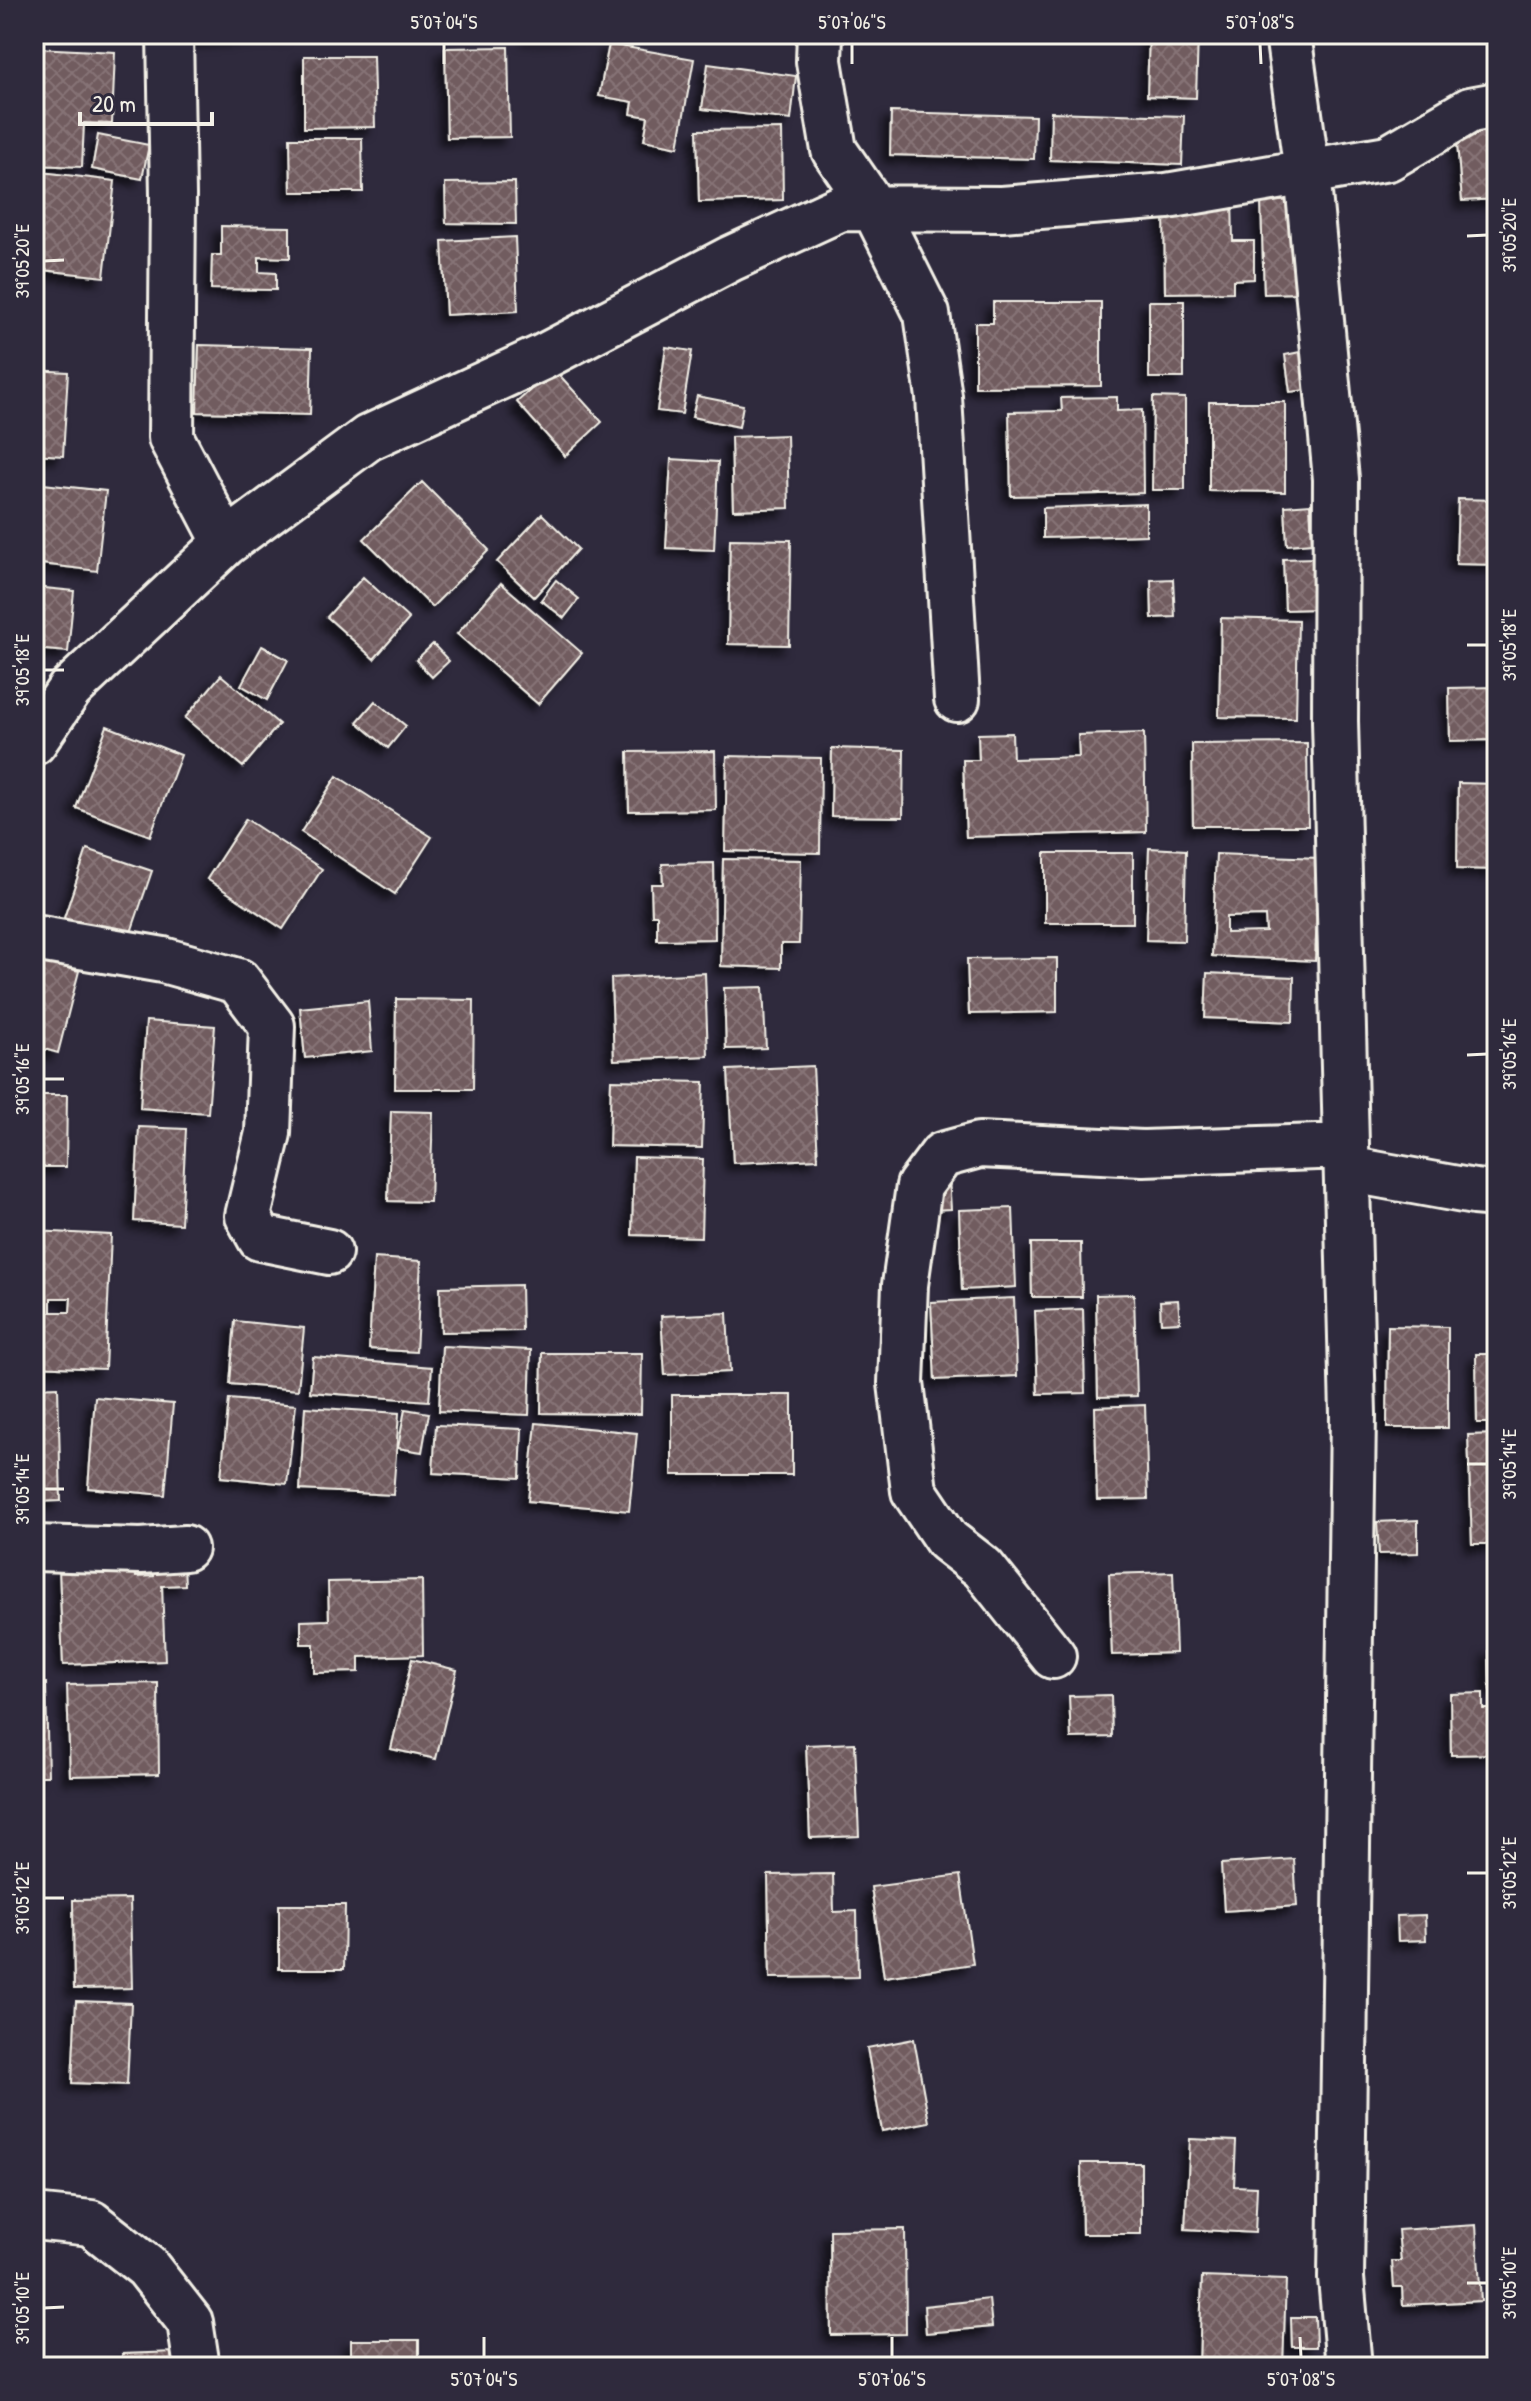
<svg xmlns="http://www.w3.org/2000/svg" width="1531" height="2401" viewBox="0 0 1531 2401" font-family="'Patrick Hand',sans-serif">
<defs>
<pattern id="building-cross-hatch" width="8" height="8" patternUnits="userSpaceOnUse" patternTransform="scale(2)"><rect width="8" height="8" fill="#715b5f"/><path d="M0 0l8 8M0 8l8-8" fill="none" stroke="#867376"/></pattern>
<filter id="shadow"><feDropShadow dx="-7" dy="7" stdDeviation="4" flood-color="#0009"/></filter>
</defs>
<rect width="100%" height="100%" fill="#2f2a3d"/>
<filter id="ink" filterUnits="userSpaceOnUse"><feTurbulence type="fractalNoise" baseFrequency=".0125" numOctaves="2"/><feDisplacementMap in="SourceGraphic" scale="16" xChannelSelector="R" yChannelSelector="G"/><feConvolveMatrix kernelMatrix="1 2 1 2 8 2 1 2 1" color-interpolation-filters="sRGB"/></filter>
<g filter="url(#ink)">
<path fill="url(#building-cross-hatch)" stroke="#f4f1e8" stroke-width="2" fill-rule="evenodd" filter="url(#shadow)" d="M193 34H292L193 40Z
M529 34H599L529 37Z
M1149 34H1198L1196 98 1147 96Z
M609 44 694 59 678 147 644 140 648 117 631 114 633 102 599 96Z
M508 47 510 137 447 138 445 48Z
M36 48 115 52 112 124 84 123 82 167 34 165Z
M304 56H373L375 127 304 128Z
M708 64 796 76 791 120 702 109Z
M891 112 1035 116 1034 159 890 155Z
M1051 112 1184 116 1182 165 1050 160Z
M1497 117V199L1462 201 1455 120Z
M782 129 783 200 699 202 697 130Z
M98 135 149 145 142 179 92 169Z
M290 138H362L363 192H291Z
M34 171 115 181 104 277 34 269Z
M515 182 516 224 446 223 445 183Z
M1232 198 1233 241H1254V279L1233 280V292L1165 293 1164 200Z
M1295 200 1299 293 1264 294 1261 202Z
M221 226 290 227V258L259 257V272L276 273V290L211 289 212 255H221Z
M515 237 518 311 446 315 442 241Z
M1149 301H1184V378H1149Z
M993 302H1101V386L975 387V323H993Z
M199 345 312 348 310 415 197 412Z
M666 347 692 351 682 414 657 411Z
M1310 350 1315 389 1290 392 1285 355Z
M554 369 602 422 565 456 517 402Z
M34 370 68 372 63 456 34 454Z
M697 396 743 405 739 427 692 417Z
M1117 397V411L1142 410 1143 493 1011 496 1009 412 1062 411 1061 398Z
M1153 397 1185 398V490H1152Z
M1209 402H1285V492L1209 491Z
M787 435 789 508 733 510 731 437Z
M671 459 718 462 714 550 666 548Z
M422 482 489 550 432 607 364 539Z
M34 483 106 491 97 571 34 563Z
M1458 499 1497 500V565L1456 564Z
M1146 504V535L1043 538V508Z
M1310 504 1312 543 1287 545 1285 506Z
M542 514 578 549 534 597 497 562Z
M730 539 791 540 789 645 728 644Z
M1315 558 1316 609 1285 610 1283 559Z
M363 577 409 619 374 659 327 617Z
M1173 579 1175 617 1152 618 1151 580Z
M556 580 579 599 564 618 541 600Z
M501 583 582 653 538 704 457 634Z
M34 587 74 591 68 652 34 649Z
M1221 618 1298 620 1296 718 1219 717Z
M433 644 449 661 432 677 416 660Z
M262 646 288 660 267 700 241 685Z
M221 675 279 724 243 767 185 718Z
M1497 687V740L1450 741 1449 688Z
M375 701 406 726 388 748 357 722Z
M107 726 181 755 150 836 76 808Z
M1012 733 1013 759 1079 757 1078 735 1144 733 1146 832 966 837 963 760H979L978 734Z
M1307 743 1308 826H1193L1192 744Z
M832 748 904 750 903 817 831 816Z
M715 751 716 810 629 811 628 752Z
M727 756 821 758 820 853 725 851Z
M337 776 432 837 395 894 301 832Z
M1458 783 1497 784V870L1457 869Z
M246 819 322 869 283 929 207 879Z
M1149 848 1186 850 1184 941 1146 940Z
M87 849 152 871 128 941 64 918Z
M1045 853H1133V923H1045Z
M1216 854 1319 858 1315 961 1212 956ZM1265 916 1266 932 1226 933V917Z
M723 859 801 860 799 944H781V968L721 966Z
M714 863 715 939 657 940V915H652L651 884H663L662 864Z
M1057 958V1012L969 1014 967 959Z
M34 959 79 971 58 1053 34 1046Z
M705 973 708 1056 614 1060 611 978Z
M1207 973 1294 977 1293 1022 1205 1018Z
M763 987 766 1048 726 1049 724 988Z
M396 999 474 1000 473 1089H395Z
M368 1001 372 1051 305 1058 300 1008Z
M146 1021 215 1026 208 1113 140 1108Z
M813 1066 818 1159 733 1163 728 1070Z
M611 1080 704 1082 702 1148 609 1146Z
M34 1095H67L66 1167H34Z
M391 1111 433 1112 430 1202 388 1201Z
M139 1127 186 1129 181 1224 134 1221Z
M634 1157 703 1159 701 1237 632 1235Z
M949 1178 951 1209 931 1210Z
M1013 1208 1016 1287 962 1290 959 1210Z
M34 1231 111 1235 105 1369 34 1366V1301H42L44 1286H34ZM51 1298H71L70 1312H51Z
M1031 1243H1081L1082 1297H1032Z
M374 1258 421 1261 416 1352 369 1349Z
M521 1285 522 1331 441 1332 440 1287Z
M1134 1294 1137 1396 1098 1397 1096 1295Z
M1014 1298 1017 1376 935 1380 931 1302Z
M1178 1300 1180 1322 1161 1323 1160 1301Z
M1083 1309 1085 1393 1038 1394 1035 1311Z
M727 1313 730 1372 665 1375 661 1316Z
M235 1321 304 1328 298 1390 230 1384Z
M1388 1326 1448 1327V1428H1387Z
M442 1346 531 1350 529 1415 439 1411Z
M542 1353H642L641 1414 541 1413Z
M1476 1354H1497V1423H1477Z
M313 1357 432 1367 429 1401 310 1392Z
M58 1387 61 1501 34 1502V1388Z
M672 1395H792V1475H672Z
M95 1397 173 1404 165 1495 88 1488Z
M229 1399 296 1405 287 1484 221 1477Z
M1145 1405 1148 1499 1097 1500 1095 1407Z
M305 1407 399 1413 393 1495 300 1490Z
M405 1409 429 1413 422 1452 398 1448Z
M536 1423 637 1433 629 1511 528 1501Z
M436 1425 522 1429 520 1478 433 1473Z
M1497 1434V1544H1472L1468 1435Z
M1418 1520V1553L1379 1554 1377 1522Z
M184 1563 185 1585 162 1586 165 1661 63 1665 59 1568 136 1565V1577L154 1576V1565Z
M1173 1572 1176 1653 1112 1655 1109 1574Z
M422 1580 423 1655 359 1657V1672L314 1673V1644H301V1621L329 1620 328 1582Z
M1497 1649V1690H1490L1489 1650Z
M412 1659 457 1670 436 1759 391 1749Z
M34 1683H46L48 1776H34Z
M158 1683 159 1774 70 1776 67 1685Z
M1483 1693V1709H1497V1754L1451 1755 1450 1694Z
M1111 1695 1112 1737 1071 1738 1069 1696Z
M855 1743 859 1836 810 1838 806 1745Z
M1294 1859 1297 1906 1224 1911 1221 1864Z
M833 1874 834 1912 857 1911 858 1977 770 1978 768 1875Z
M960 1875 973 1964 884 1977 871 1887Z
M34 1898H43V1996H34Z
M130 1899 132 1988 74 1989 73 1900Z
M279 1905H345L344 1969H279Z
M1425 1915 1426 1940 1398 1941 1397 1916Z
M76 2001 131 2003 127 2085 72 2083Z
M914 2039 929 2122 882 2131 867 2048Z
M1190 2139 1236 2141 1234 2186 1257 2187 1255 2233 1185 2229Z
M1081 2163H1141V2234H1082Z
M1476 2225 1481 2301 1403 2305 1402 2287H1394L1392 2261H1401L1398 2230Z
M905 2229 906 2334 831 2335 830 2230Z
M1202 2277 1286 2280 1283 2367H1199Z
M989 2299 992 2327 926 2333 924 2306Z
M1291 2317H1315L1316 2347H1292Z
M351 2340H419V2367H351Z
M175 2352 176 2367H123L122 2354Z"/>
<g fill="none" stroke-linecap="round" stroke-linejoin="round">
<defs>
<path id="minor" d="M170 34 173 195 171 438 226 543
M820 34 819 61 834 150 874 208 927 314 939 397 957 699
M1288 34 1307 172 1336 479 1335 721 1353 1414 1341 2278 1349 2367
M34 742 70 689 226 543 368 438 543 357 730 259 841 208 1002 209 1167 196 1388 158 1470 110 1497 105
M34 938 163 960 238 981 272 1026 268 1133 248 1216 260 1238 329 1252
M1347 1169 1474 1192 1497 1194
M34 1548 141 1551 185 1548
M1053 1656 983 1568 947 1540 914 1491 901 1383 905 1285 919 1186 942 1155 979 1145 1143 1153 1346 1146
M34 2217 91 2223 147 2267 190 2322 197 2367"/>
</defs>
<use href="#minor" stroke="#f4f1e8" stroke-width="50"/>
<use href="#minor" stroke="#2f2a3d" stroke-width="44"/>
</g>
</g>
<path fill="none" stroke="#f4f1e8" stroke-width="3" d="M444 44V64M852 44V64M1260 44 1261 64M1467 236 1487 235M44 261 64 260M1467 645H1487M44 670H64M1467 1055 1487 1054M44 1079H64M1467 1464H1487M44 1489H64M1467 1873H1487M44 1898H64M1467 2283H1487M44 2308 64 2307M484 2337V2357M892 2337V2357M1300 2337 1301 2357"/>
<rect width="1531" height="2401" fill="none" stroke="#2f2a3d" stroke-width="88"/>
<path d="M80 112v12h132v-12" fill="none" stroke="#f4f1e8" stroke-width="4"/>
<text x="92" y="112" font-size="24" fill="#f4f1e8" stroke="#2f2a3d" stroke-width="6" paint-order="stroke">20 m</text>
<rect x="44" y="44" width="1443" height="2313" fill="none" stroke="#f4f1e8" stroke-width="3"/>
<g font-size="20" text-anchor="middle" fill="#f4f1e8">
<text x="444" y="29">5°07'04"S</text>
<text x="852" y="29">5°07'06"S</text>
<text x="1260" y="29">5°07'08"S</text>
<text transform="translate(1509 235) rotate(-90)" y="7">39°05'20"E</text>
<text transform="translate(22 261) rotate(-90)" y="7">39°05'20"E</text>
<text transform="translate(1509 645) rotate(-90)" y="7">39°05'18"E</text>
<text transform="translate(22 670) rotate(-90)" y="7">39°05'18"E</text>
<text transform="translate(1509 1054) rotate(-90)" y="7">39°05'16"E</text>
<text transform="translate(22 1079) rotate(-90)" y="7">39°05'16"E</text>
<text transform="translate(1509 1464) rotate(-90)" y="7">39°05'14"E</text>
<text transform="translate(22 1489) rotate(-90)" y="7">39°05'14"E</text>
<text transform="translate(1509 1873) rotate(-90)" y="7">39°05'12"E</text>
<text transform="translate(22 1898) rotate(-90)" y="7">39°05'12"E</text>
<text transform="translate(1509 2283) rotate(-90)" y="7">39°05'10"E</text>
<text transform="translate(22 2308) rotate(-90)" y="7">39°05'10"E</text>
<text x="484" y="2386">5°07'04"S</text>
<text x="892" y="2386">5°07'06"S</text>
<text x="1301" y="2386">5°07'08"S</text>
</g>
</svg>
